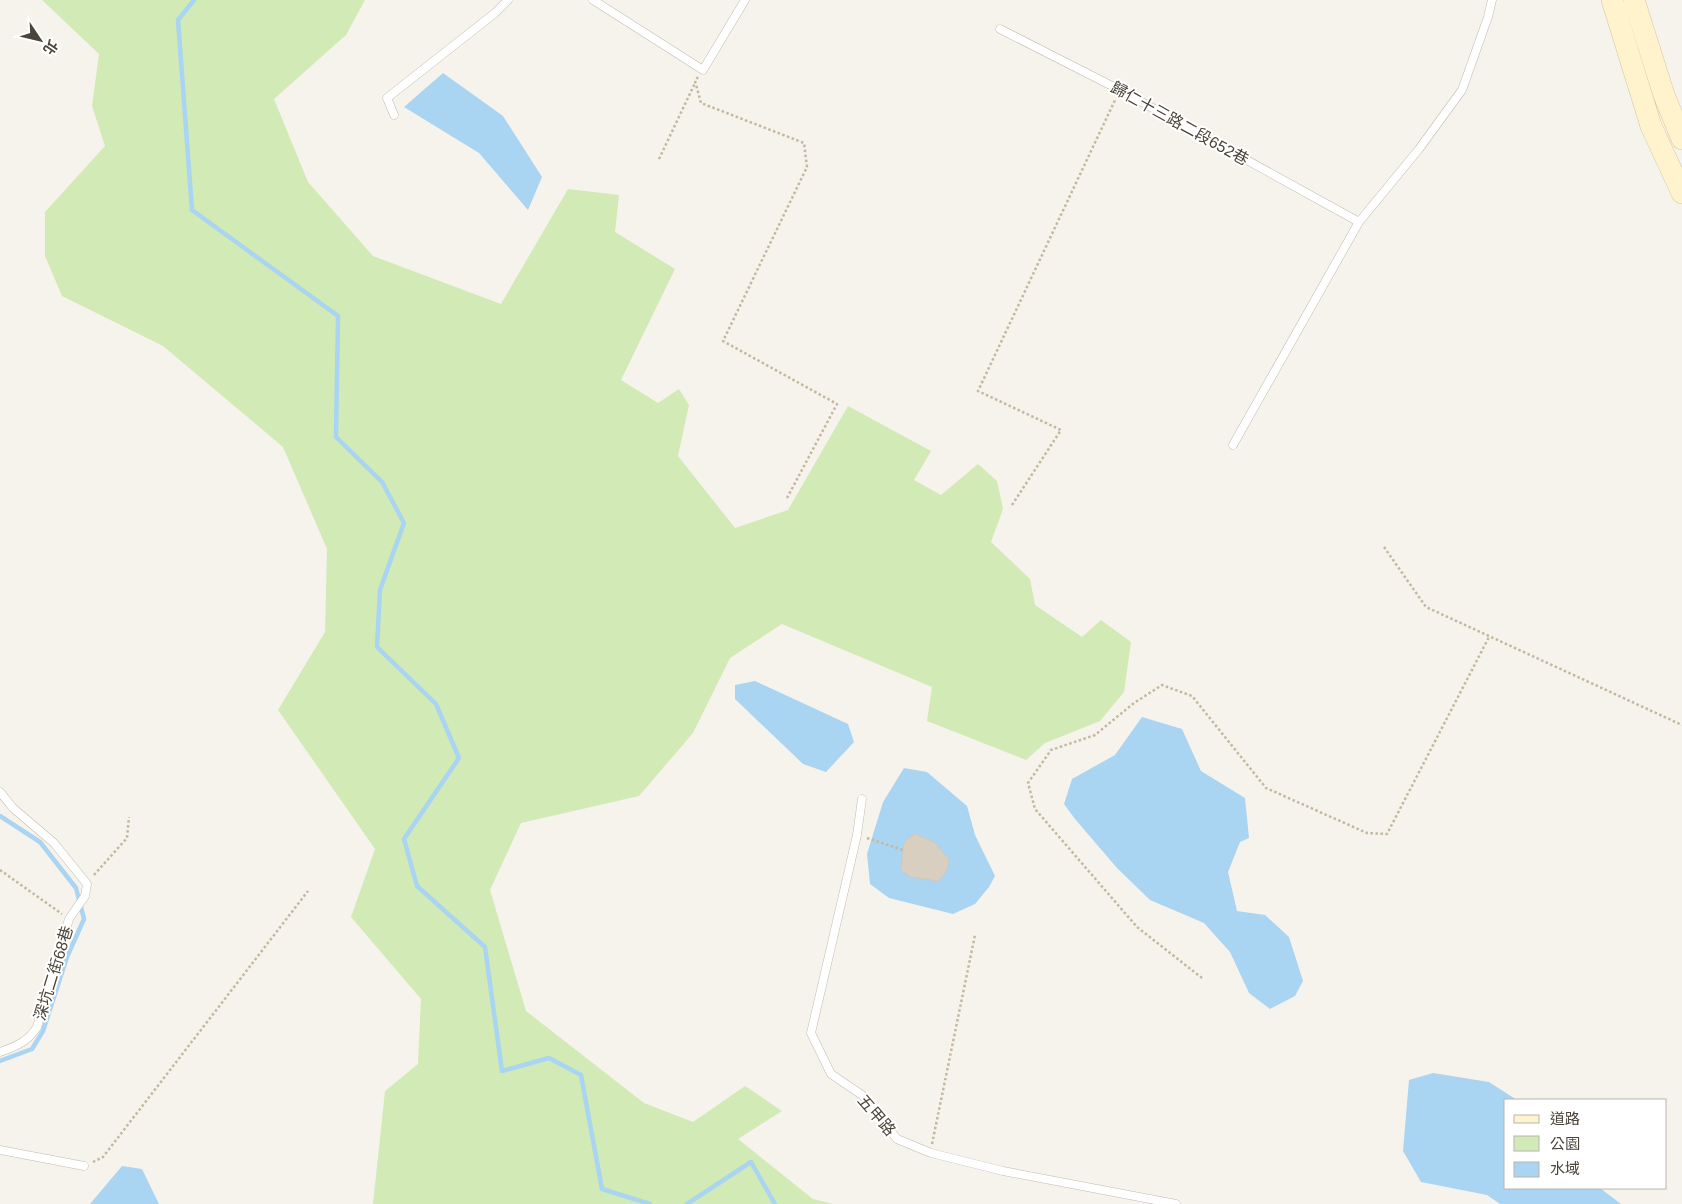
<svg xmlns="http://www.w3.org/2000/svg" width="1682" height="1204" viewBox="0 0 1682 1204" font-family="Helvetica,'Noto Sans TC',sans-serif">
<rect width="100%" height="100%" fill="#f6f3ec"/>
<path fill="#d2eab5" d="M42 0H365L346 35 274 99 308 182 373 256 501 304 568 189 619 195 615 232 675 269 621 380 658 403 679 389 689 405 678 456 735 528 788 510 848 406 931 451 914 480 941 495 978 464 997 481 1003 509 991 542 1030 579 1035 605 1082 637 1101 620 1131 642 1124 692 1100 721 1045 743 1026 760 927 721 932 687 782 624 730 658 693 733 639 796 521 823 490 890 526 1011 644 1103 693 1122 745 1086 782 1111 738 1139 813 1199 833 1204H373L385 1091 418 1064 421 999 351 917 375 849 278 710 325 632 327 549 283 447 163 346 62 296 45 256V212L105 146 92 106 99 54Z"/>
<path fill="#a9d4f2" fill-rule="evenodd" d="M443 73 503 116 542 177 528 210 479 153 404 107Z
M755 681 848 724 854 742 826 772 803 764 735 699V685Z
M1142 717 1182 729 1201 771 1245 798 1249 838 1240 842 1228 872 1237 911 1265 915 1289 937 1303 981 1295 996 1270 1009 1249 993 1230 952 1204 923 1150 900 1117 868 1075 819 1064 804 1072 779 1115 755Z
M904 768 927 772 967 806 975 835 995 876 989 887 975 904 953 914 889 898 870 884 867 854 883 802ZM915 834 934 842 949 860 946 872 938 881 911 877 901 870 904 842Z
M1433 1073 1489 1082 1517 1100H1506V1188H1600L1621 1204H1500L1487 1195 1421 1182 1403 1151 1409 1080Z
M122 1166 142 1169 159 1204H90Z"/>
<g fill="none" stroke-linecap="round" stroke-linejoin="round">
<path stroke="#a9d4f2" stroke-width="4.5" d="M194 0 178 20 192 210 338 316 336 437 382 482 404 523 380 590 377 647 436 704 459 758 404 839 417 886 485 947 502 1071 549 1058 581 1075 602 1189 650 1204
M0 816 40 842 76 888 84 919 67 957 43 1031 32 1049 0 1061
M687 1204 751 1162 775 1204"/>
</g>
<path fill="#d8cfc1" stroke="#d3c7b4" d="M915 834 934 842 949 860 946 872 938 881 911 877 901 870 904 842Z"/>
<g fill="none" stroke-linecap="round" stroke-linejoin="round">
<defs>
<path id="lane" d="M593 0 703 70 745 0
M1000 29 1120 90 1359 222 1419 149 1462 90 1488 17 1492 0
M394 115 387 98 495 13 508 0
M1233 445 1359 222
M0 792 13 808 54 843 87 884 85 896 69 919 37 1027C29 1041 15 1047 0 1052
M862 799 857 835 811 1033 831 1074 862 1095 897 1139 931 1153 1003 1171 1176 1204
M0 1150 84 1166"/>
<path id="secondary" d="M1612 0 1651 126 1682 193
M1634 0 1664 95 1682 139"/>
</defs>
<use href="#lane" stroke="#c2bbae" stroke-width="9"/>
<use href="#secondary" stroke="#d6c79b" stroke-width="22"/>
<path stroke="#c4b79f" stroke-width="2.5" stroke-dasharray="2.5 2.5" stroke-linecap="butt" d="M698 77 695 81 701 103 804 143 807 167 723 341 837 404 787 498
M659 159 695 83
M1012 505 1061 430 978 391 1116 98
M1384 547 1426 607 1682 725
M867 838 903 850
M0 870 62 914
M94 875 127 838 129 817
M1202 978 1137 927 1035 809 1028 783 1051 750 1095 735 1134 703 1162 685 1192 696 1266 788 1367 833 1387 834 1489 637
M932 1144 975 935
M93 1162 103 1157 308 891"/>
<use href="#lane" stroke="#fff" stroke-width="8"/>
<use href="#secondary" stroke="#fff3cd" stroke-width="21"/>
</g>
<g text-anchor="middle" stroke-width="4" stroke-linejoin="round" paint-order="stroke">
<g font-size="16" fill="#4b4439" stroke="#fff">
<text transform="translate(1180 123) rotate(29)" y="6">歸仁十三路二段652巷</text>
<text transform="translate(53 973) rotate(-73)" y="6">深坑二街68巷</text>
<text transform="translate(877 1115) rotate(49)" y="6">五甲路</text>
</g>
</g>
<rect x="1504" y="1099" width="162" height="90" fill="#ffffff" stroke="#b7b4b0"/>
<rect x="1514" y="1115" width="25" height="8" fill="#fff3cd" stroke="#b7b4b0"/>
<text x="1550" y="1124" font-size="15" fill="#4b4439">道路</text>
<rect x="1514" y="1136" width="25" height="15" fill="#d2eab5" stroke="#b7b4b0"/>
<text x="1550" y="1149" font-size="15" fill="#4b4439">公園</text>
<rect x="1514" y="1162" width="25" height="15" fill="#a9d4f2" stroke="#b7b4b0"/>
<text x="1550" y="1174" font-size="15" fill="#4b4439">水域</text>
<g transform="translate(40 40) rotate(125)" stroke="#ffffff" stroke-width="4" paint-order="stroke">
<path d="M0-4L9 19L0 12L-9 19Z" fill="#4b4439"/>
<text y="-8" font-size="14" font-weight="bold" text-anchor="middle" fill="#4b4439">北</text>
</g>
</svg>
